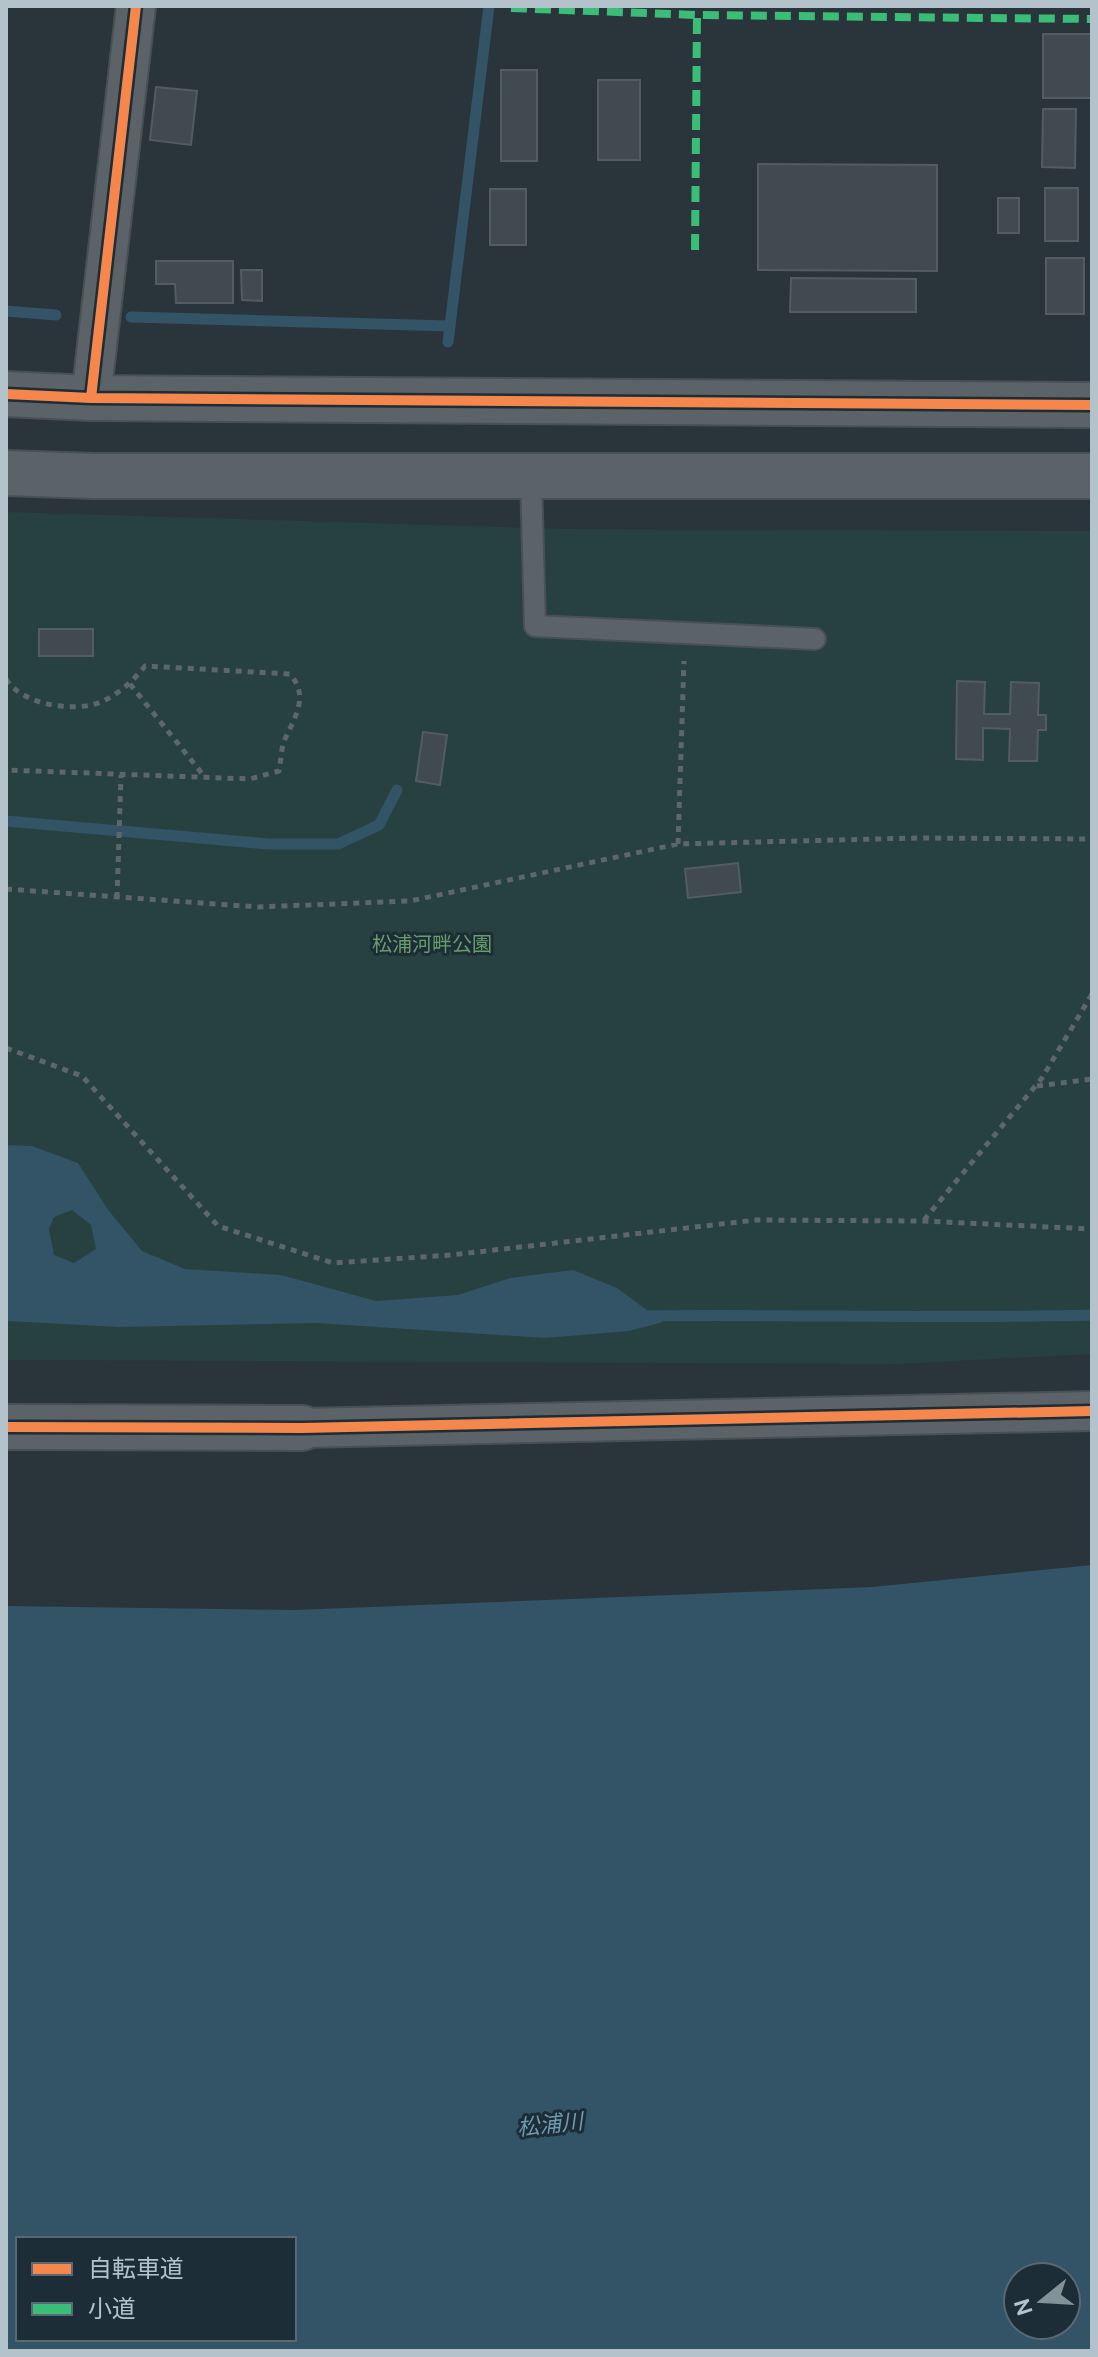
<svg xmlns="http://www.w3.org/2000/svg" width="1098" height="2357" viewBox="0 0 1098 2357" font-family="Ubuntu,'Noto Sans JP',sans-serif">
<rect width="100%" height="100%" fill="#29353b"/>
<path fill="#26413f" d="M6 512 567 529 1092 531V1354L899 1364 6 1360Z"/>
<path fill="#335366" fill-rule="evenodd" d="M6 1145 32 1146 78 1163 109 1211 142 1251 185 1269 281 1275 376 1301 458 1295 510 1278 573 1270 617 1288 663 1322 629 1331 545 1338 316 1323 120 1327 6 1321ZM72 1210 91 1225 96 1249 74 1263 54 1255 49 1229 54 1217Z
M1092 1565V2351H6V1606L295 1610 872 1587ZM18 2239H294V2339H18ZM1018 2277H1066V2325H1018Z"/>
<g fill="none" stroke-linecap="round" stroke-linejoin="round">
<path stroke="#335366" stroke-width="11" d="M6 311 56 315
M131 317 449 326
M448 342 489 6
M6 821 269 844H338L379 825 397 790
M645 1316C794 1314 943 1319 1092 1315"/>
</g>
<path fill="#404a4f" stroke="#525c62" stroke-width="2" d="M1043 34H1092V98H1043Z
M501 70H537V161H501Z
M598 80H640V160H598Z
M156 87 197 91 191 145 150 140Z
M1043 109H1076L1075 168 1042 167Z
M758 164 937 165V271L758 270Z
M1045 188H1078V241H1045Z
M490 189H526V245H490Z
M998 198H1019V233H998Z
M1046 258H1084V314H1046Z
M156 261H233V303H176L175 284H156Z
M241 270H262V301L242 300Z
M791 278 916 279V312H790Z
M39 629H93V656H39Z
M957 681 985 682 984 714H1010L1011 682 1039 683 1038 715H1046V730H1038L1037 761H1009L1010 729 983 728V760L956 759Z
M423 732 447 735 440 785 416 781Z
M738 863 741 892 688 898 685 869Z"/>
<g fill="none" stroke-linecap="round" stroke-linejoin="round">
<defs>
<path id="service" d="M531 476 535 626 815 639"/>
<path id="minor" d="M91 398 136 6
M302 1428 1092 1411"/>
<path id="tertiary" d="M6 394 91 398 1092 405
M6 473 94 476H1092
M6 1427 302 1428"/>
</defs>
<use href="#service" stroke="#485055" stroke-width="24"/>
<use href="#minor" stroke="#485055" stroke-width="42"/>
<use href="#tertiary" stroke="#485055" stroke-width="48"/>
<path stroke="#5d676b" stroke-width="5" stroke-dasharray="6 6" stroke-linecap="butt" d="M6 679C22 705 74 713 101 702 119 694 133 681 145 666L290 674C309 696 296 715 285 739 281 748 281 760 279 771L250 779 6 770
M130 684 204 776
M678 844 684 661
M6 889 258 907 410 901 678 844 917 838 1092 839
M117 898 121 775
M6 1048 82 1076 218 1226 333 1263 451 1255 756 1220 923 1221 1092 1229
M1037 1086 1092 1079
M924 1220 1042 1078 1092 994"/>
<use href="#service" stroke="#5b6368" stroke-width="20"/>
<use href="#minor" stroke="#5b6368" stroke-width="38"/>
<use href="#tertiary" stroke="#5b6368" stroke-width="44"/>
<path stroke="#3abd76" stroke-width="8" stroke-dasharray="16 8" stroke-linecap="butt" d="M511 8 697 15 1092 19
M695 250 697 15"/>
<defs>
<path id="cycleway" d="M6 394 91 398 1092 405
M91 398 136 6
M6 1427 302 1428 1092 1411"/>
</defs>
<use href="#cycleway" stroke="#1c2d37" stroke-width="15"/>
<use href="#cycleway" stroke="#f5874c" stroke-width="10"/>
</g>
<g text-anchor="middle" stroke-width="6" stroke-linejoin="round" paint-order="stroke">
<g font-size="20" fill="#689f69" stroke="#1c2d37">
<text x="432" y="951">松浦河畔公園</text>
</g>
<g font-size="22" font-style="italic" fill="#709ab2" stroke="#1c2d37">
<text transform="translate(550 2124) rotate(-6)" y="8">松浦川</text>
</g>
</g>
<rect width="1098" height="2357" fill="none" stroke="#b4c2cc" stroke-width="16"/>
<rect x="16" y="2237" width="280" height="104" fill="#1c2d37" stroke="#596973" stroke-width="2"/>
<rect x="32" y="2263" width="40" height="12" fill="#f5874c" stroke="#596973" stroke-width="2"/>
<text x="88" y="2277" font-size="24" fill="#b4c2cc">自転車道</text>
<rect x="32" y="2303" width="40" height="12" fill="#3abd76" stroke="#596973" stroke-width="2"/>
<text x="88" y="2317" font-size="24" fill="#b4c2cc">小道</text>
<g transform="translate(1042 2301) rotate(252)"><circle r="38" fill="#1c2d37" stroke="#596973" stroke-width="2"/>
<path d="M0-6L14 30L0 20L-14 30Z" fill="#839199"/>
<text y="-12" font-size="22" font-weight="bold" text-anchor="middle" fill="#b4c2cc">N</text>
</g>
</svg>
